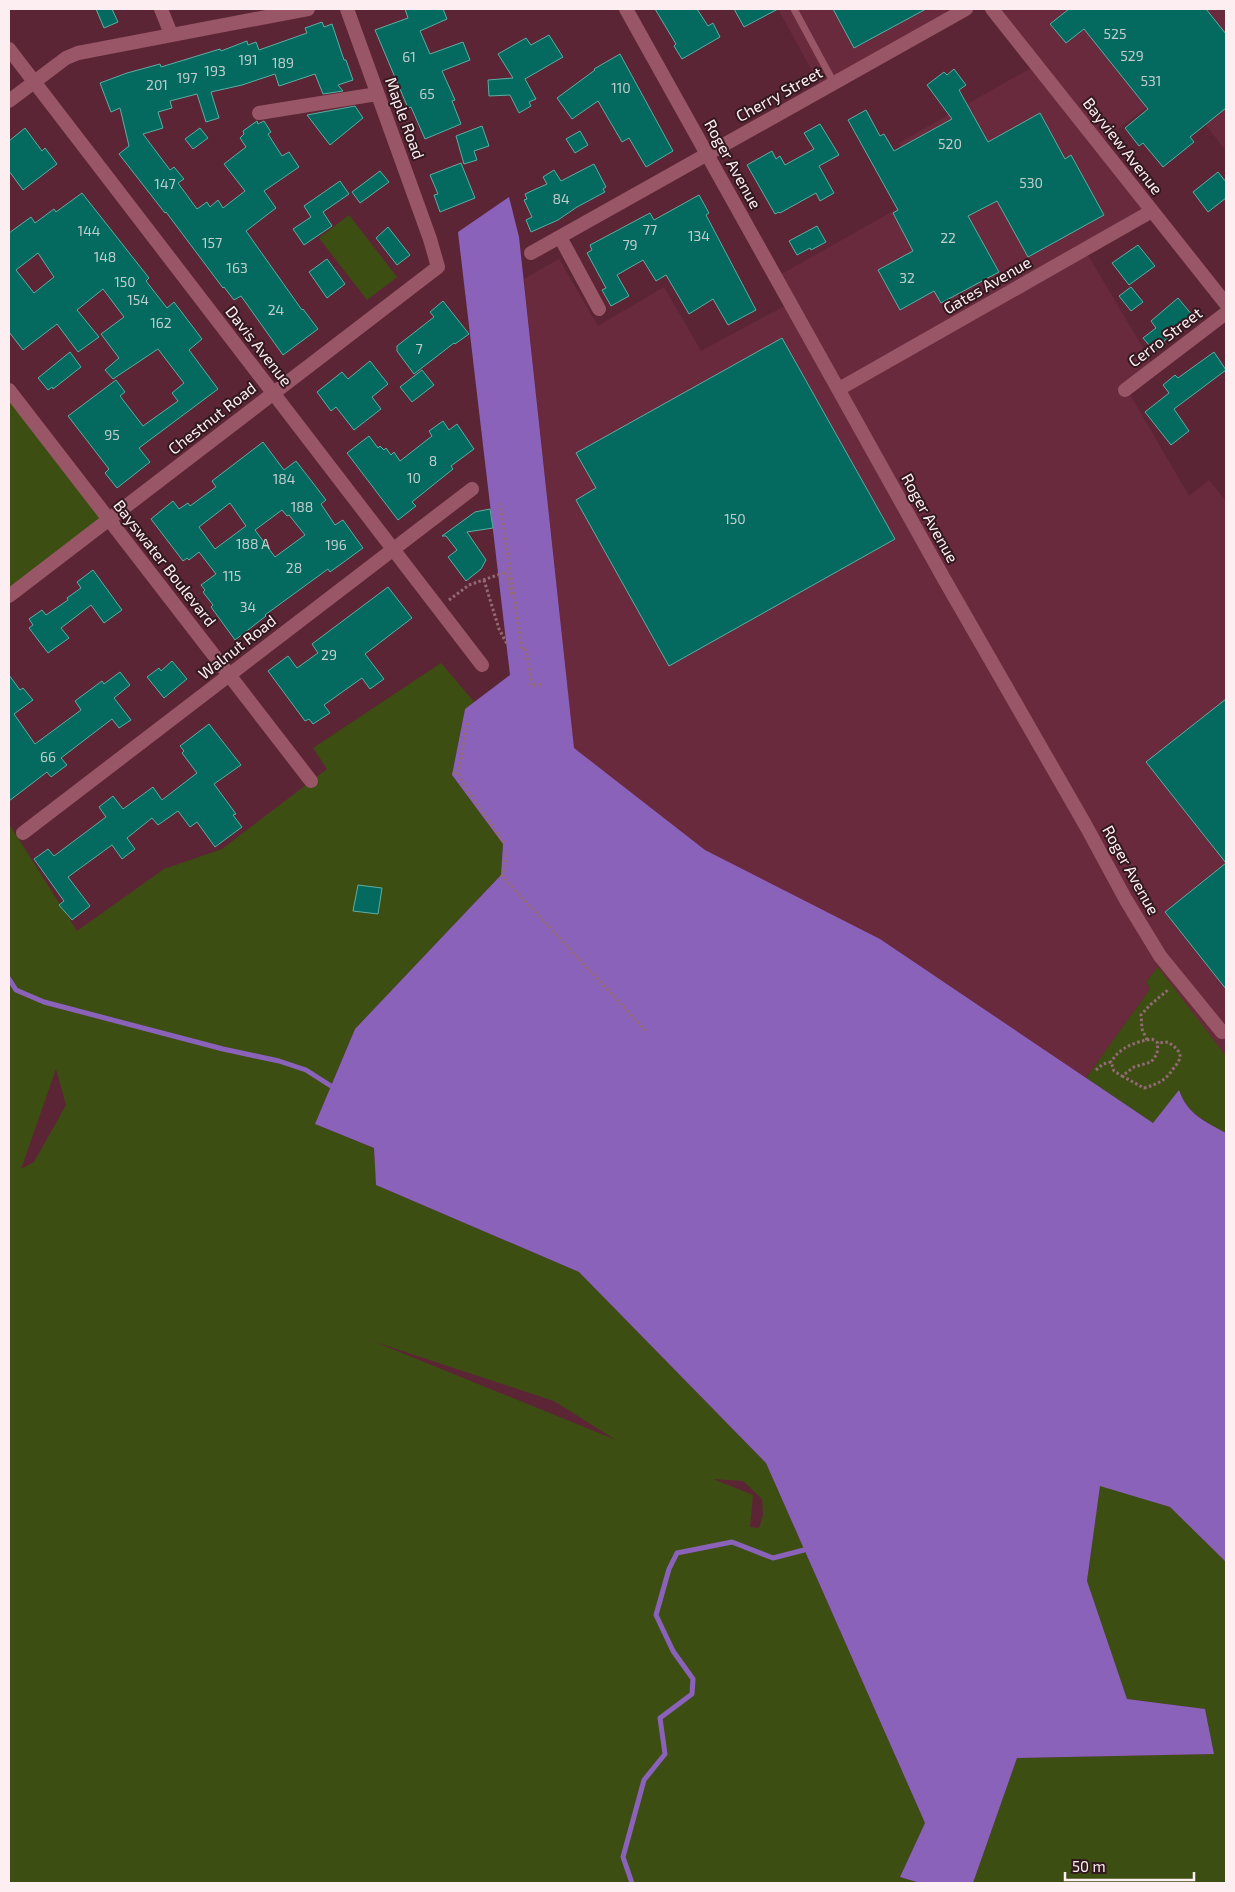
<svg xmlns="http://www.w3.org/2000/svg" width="1235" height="1892" viewBox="0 0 1235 1892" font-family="'Exo 2',sans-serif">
<rect width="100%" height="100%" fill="#5c2535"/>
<path fill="#6a2a3d" d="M778 9H961L821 87Z
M994 9H1226V151L1175 85 1100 143 1156 211 1085 250 1156 370 1129 393 1189 496 1209 480 1226 501V1056L1158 967 1146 982 1150 989 1086 1078 880 939 705 850 574 748 524 279 559 259 598 326 664 287 701 351 792 302 778 276 927 192 899 143 1038 64Z"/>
<path fill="#3d4e13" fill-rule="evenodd" d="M349 215 397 277 367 300 319 238Z
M9 388 109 521 9 596Z
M441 663 474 702 465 709 452 775 503 844 501 875 355 1029 315 1124 374 1148 376 1185 579 1272 766 1463 925 1823 900 1877 920 1883H9V824L77 931 164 869 222 849 327 769 313 748ZM56 1069 66 1105 34 1162 21 1169ZM369 1340 554 1401 616 1440 370 1340ZM713 1479 743 1481 762 1499 763 1515 759 1528 750 1527 753 1495Z
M1158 967 1226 1056V1133C1206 1122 1188 1114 1179 1091L1153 1123 1086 1078 1150 989 1146 982Z
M1100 1485 1170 1507 1226 1562V1883H973L1017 1758 1214 1754 1205 1709 1127 1699 1087 1582Z"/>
<path fill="#8b62ba" d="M509 197 519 237 574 748 705 850 880 939 1153 1123 1179 1090C1187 1114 1206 1122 1226 1133V1562L1170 1507 1100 1486 1087 1581 1127 1699 1205 1709 1214 1754 1017 1758 973 1883H920L900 1877 925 1823 766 1463 579 1272 376 1185 374 1148 315 1124 355 1029 501 875 503 844 452 775 465 709 510 675 458 232Z"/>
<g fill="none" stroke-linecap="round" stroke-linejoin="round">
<path stroke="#8b62ba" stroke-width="5" d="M9 979 16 990 44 1002 223 1049 279 1061 306 1070 331 1086
M632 1883 623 1857 644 1780 665 1754 660 1718 692 1694 693 1679 673 1651 656 1615 669 1569 677 1553 732 1542 773 1558 804 1550"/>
</g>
<path fill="#046a60" stroke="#5baea3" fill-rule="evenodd" d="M96 9H112L118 22 104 28Z
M405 9H443L447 19 420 31 430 54 463 42 470 60 442 71 455 100 452 101 461 124 425 139 411 107 408 108 375 30 408 18Z
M655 9H697L708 26 713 23 720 37 682 59 674 46 676 44Z
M734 9H778L744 27Z
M833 9H926L854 48Z
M1069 9H1206L1226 34V108L1190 137 1194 142 1163 167 1143 143 1139 146 1125 128 1148 109 1084 29 1066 43 1050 24Z
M322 22 324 27 332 24 344 60H346L353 80 338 85 343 91 323 94 315 74 279 86 275 74 242 85 211 92 219 118 206 122 197 94 170 101 172 108 158 112 163 128 143 134 170 170 174 167 184 179 178 183 197 209 207 202 210 207 218 200 223 208 245 191 224 164 246 147 240 138 244 134 243 131 257 121 258 124 264 121 271 132 268 134 282 156 289 152 299 167 264 191 276 208 246 231 302 310 303 309 318 329 283 355 241 296 234 300 224 287 223 288 166 212 165 213 119 154 129 146 120 108 111 112 100 83 127 73 160 64 161 67 220 49 221 51 247 41 248 45 256 42 259 50 307 33 305 28Z
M549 35 563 57 525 79 536 99 529 102 531 106 519 113 510 95 489 96 488 80 513 78 498 54 526 38 531 45Z
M620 54 673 151 646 167 629 138 622 142 598 101 572 119 557 98 595 70 594 69Z
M954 69 966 85 959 90 988 142 1040 113 1065 159 1071 155 1104 215 1028 257 997 201 968 216 999 272 941 303 934 291 900 310 878 270 913 251 893 213 898 210 848 120 866 110 880 136 884 134 894 151 952 119 927 85 944 72 947 75Z
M355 106 363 118 330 145 307 115Z
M820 124 839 155 819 166 834 193 820 201 816 193 780 213 779 212 775 214 747 165 772 151 776 159 780 156 785 165 814 149 804 133Z
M482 126 489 146 474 151 477 160 464 164 456 136Z
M25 128 42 151 45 148 57 164 23 190 9 171V141Z
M200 128 208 138 193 149 185 139Z
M580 131 588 145 575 153 566 139Z
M461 163 475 198 440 212 434 195 438 194 430 175Z
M594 164 606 187 603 189 605 192 577 207 558 220 531 232 526 220 532 217 524 200 527 199 525 194 547 184 543 177 554 170 561 181Z
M380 171 389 182 360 203 352 192Z
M1218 172 1226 182V198L1208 212 1193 192Z
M340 181 349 194 323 212 332 226 304 245 293 229 311 217 304 206Z
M82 193 149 278 146 281 167 308 174 302 202 339 189 350 218 389 139 448 150 462 117 488 105 473 109 469 68 416 116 380 125 392 120 396 143 426 178 401 172 393 184 383 158 349 113 379 105 370 119 358 101 334 124 317 103 289 77 310 99 337 78 352 57 324 23 350 9 332V233L31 217 35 223 54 209 56 212ZM38 253 54 277 34 293 16 270Z
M699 195 709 213 706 215 756 310 728 325 713 299 689 314 666 275 656 281 643 260 617 275 629 296 611 306 602 290 606 288 587 253 592 250 590 245 650 213 654 220Z
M817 226 826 242 811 250 810 248 797 255 789 241Z
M388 227 410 255 397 265 376 238Z
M1138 245 1155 266 1129 285 1112 263Z
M327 259 345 284 327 298 309 272Z
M1131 287 1143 302 1131 311 1119 296Z
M1178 298 1193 316 1164 341 1165 343 1154 351 1143 338 1156 328 1151 321Z
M443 301 469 334 455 344 454 343 414 374 397 351V346L434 317 430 312Z
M782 338 895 539 669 666 576 500 596 488 576 453Z
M70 352 81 367 53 389 52 387 48 390 38 378Z
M1214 352 1226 370 1174 409 1189 431 1171 445 1145 412 1169 393 1163 385 1175 375 1178 378Z
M370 361 388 384 372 397 381 409 354 430 336 407 331 411 317 392 342 372 348 379Z
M422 370 434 385 412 402 400 387Z
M443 421 449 430 457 424 474 449 451 466 453 469 412 502 416 506 398 520 347 453 369 436 378 448 380 446 384 450 386 448 391 455 394 452 400 461 432 436 429 431Z
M263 442 284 470 296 461 326 500 321 504 335 525 343 520 363 548 330 572 328 569 265 615 266 616 235 640 211 607 213 605 203 592 205 590 201 585 216 574 199 552 189 560 187 558 183 561 151 519 173 501 179 509 188 503 190 506 216 487 212 481ZM230 503 246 526 215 549 199 527ZM282 510 287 516 289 515 305 535 275 557 255 530Z
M490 509 493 528 467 532 486 560 481 569 466 581 448 557 457 550 446 536H442L475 512Z
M93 570 122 610 104 623 91 605 61 628 69 638 48 653 29 628 33 625 29 619 42 610 46 615 68 600 67 598 81 588 77 582Z
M388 587 412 618 365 654 384 679 370 689 362 678 324 705 330 713 313 724 309 719 305 721 268 671 288 656 297 668 318 653 312 644Z
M172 661 187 679 164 698 147 677 159 668 161 671Z
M120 672 130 685 114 698 131 720 119 728 112 719 61 758 67 765 51 777 47 772 9 801V675L20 690 23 688 33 700 14 714 35 744 81 710 75 701 102 681 104 684Z
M1226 699V863L1146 762Z
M209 724 241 765 214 784 236 814 233 815 242 827 215 847 197 822 190 827 178 811 158 825 152 818 127 838 135 849 122 859 112 845 68 877 90 906 72 920 59 905 64 901 34 859 48 849 54 856 106 817 99 807 113 796 123 809 153 787 162 800 197 773 182 753 184 751 180 746Z
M1226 863V989L1165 912Z
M358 885 382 888 378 914 353 911Z"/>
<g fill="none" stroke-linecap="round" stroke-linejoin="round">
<path stroke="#946a76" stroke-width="3" stroke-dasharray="2.5 2.5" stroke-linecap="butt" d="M500 503 522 649 526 650 532 686 542 684
M484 580 499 629 507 644
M449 600 469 585 506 572 511 594H513
M453 772 458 774 468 721
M458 774 464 785 505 844
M501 875 646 1031
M503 877 507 851
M1147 1040 1142 1029 1141 1015 1150 1005 1168 990
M1096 1070 1103 1064 1111 1062 1114 1071 1122 1076 1134 1067 1151 1062 1157 1054 1158 1043 1152 1039C1135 1042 1120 1047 1111 1062
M1122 1076 1144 1088C1158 1084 1165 1081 1173 1069 1184 1056 1182 1052 1168 1042L1158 1043"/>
<path stroke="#985667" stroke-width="7" d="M794 9 834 83"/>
<path stroke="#985667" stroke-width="14" d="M161 9 171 34
M9 101 66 58 78 53 308 9
M259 113 377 94
M560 237 599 309
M531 253 966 9
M839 389 1152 211
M9 390 311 781
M1125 390 1226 313
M9 596 438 267 430 239 347 9
M23 833 472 489"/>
<path stroke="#985667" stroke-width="14" d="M626 9 943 577 1086 826 1126 900 1160 956 1222 1032
M992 9 1226 304
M9 49 482 665"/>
</g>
<g text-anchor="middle" stroke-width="4" stroke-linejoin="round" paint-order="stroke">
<g font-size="14" fill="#bfcdcd">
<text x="1115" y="39">525</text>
<text x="1132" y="61">529</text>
<text x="409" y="62">61</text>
<text x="248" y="65">191</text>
<text x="283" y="68">189</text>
<text x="215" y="76">193</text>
<text x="187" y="83">197</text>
<text x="1151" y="86">531</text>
<text x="157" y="90">201</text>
<text x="621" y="93">110</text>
<text x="427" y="99">65</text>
<text x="950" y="149">520</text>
<text x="1031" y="188">530</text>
<text x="165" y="189">147</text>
<text x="561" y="204">84</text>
<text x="650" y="235">77</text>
<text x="89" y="236">144</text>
<text x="699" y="241">134</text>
<text x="948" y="243">22</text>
<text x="212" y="248">157</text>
<text x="630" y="250">79</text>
<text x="105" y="262">148</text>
<text x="237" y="273">163</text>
<text x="907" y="283">32</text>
<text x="125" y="287">150</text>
<text x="138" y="305">154</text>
<text x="276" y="315">24</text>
<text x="161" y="328">162</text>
<text x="419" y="354">7</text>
<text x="112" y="440">95</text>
<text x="433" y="466">8</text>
<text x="414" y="483">10</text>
<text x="284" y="484">184</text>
<text x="302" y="512">188</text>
<text x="735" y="524">150</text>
<text x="253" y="549">188 A</text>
<text x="336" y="550">196</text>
<text x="294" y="573">28</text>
<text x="232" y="581">115</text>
<text x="248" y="612">34</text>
<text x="329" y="660">29</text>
<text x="48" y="762">66</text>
</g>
<g font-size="16" fill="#fdeef1" stroke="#32181f">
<text transform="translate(779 94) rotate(-29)" y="6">Cherry Street</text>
<text transform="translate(405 118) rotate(70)" y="6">Maple Road</text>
<text transform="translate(1123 146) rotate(52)" y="6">Bayview Avenue</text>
<text transform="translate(733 164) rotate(61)" y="6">Roger Avenue</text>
<text transform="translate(987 285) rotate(-30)" y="6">Gates Avenue</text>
<text transform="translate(1165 337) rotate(-37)" y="6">Cerro Street</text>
<text transform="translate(259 346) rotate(52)" y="6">Davis Avenue</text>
<text transform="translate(212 418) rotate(-38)" y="6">Chestnut Road</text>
<text transform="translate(930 518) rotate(61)" y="6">Roger Avenue</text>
<text transform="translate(165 563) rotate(52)" y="6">Bayswater Boulevard</text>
<text transform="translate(237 647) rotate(-38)" y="6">Walnut Road</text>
<text transform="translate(1131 870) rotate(61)" y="6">Roger Avenue</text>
</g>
</g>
<rect width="1235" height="1892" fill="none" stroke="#fdeef1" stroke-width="20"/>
<path d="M1065 1872v8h129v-8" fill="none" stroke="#fdeef1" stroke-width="2.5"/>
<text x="1072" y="1872" font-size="15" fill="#fdeef1" stroke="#32181f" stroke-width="4" paint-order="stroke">50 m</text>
</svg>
